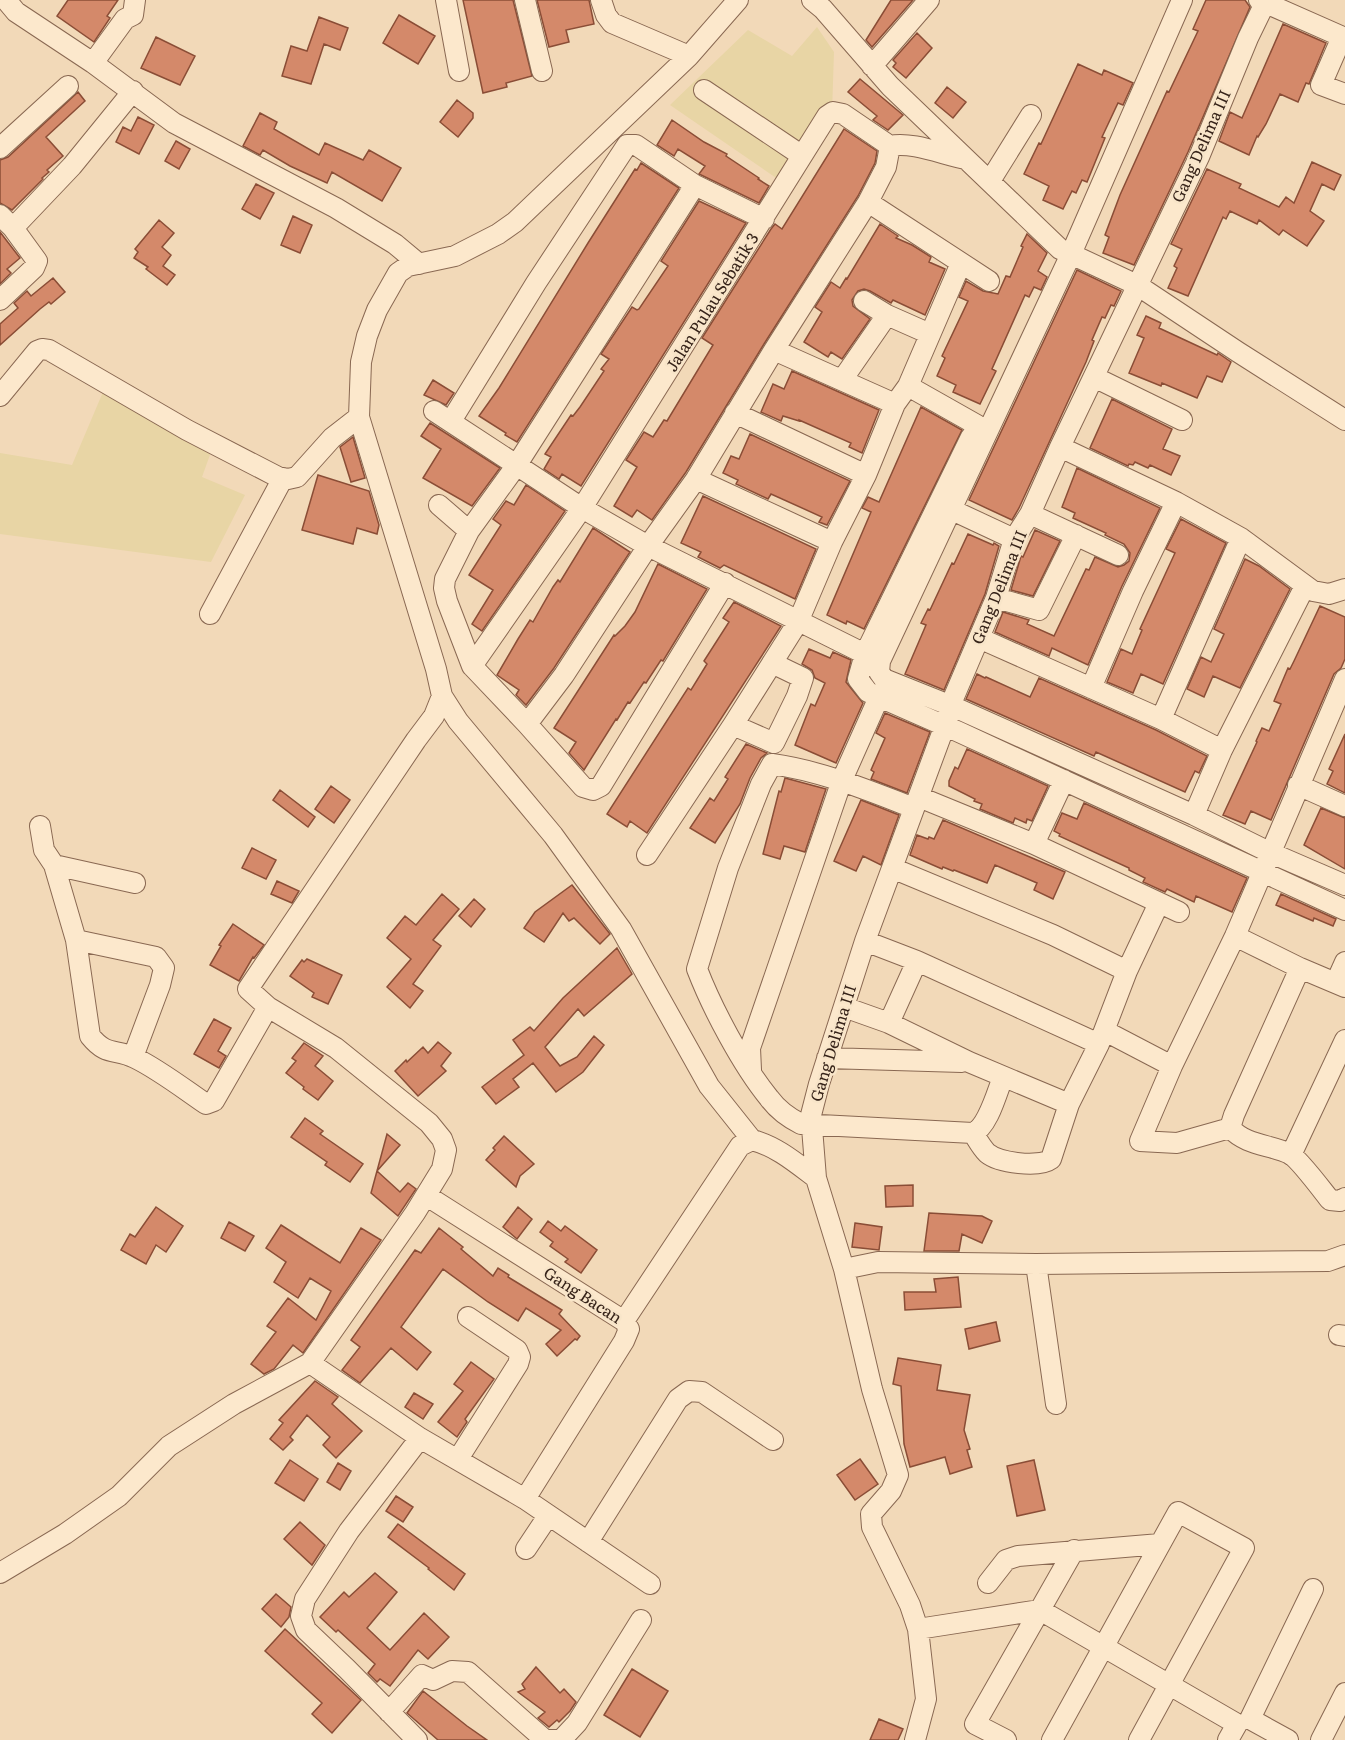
<svg xmlns="http://www.w3.org/2000/svg" width="1345" height="1740" viewBox="0 0 1345 1740" font-family="Literata,serif">
<rect width="100%" height="100%" fill="#f2d9b8"/>
<path fill="#e8d5a5" d="M817 27 834 52 832 113 785 184 670 105 748 30 792 56Z
M103 392 211 452 202 477 245 495 211 562 0 534V453L72 465Z"/>
<path fill="#d4896a" stroke="#8a4d36" stroke-width="1.5" d="M68 0H118L107 16 110 18 94 42 57 16Z
M463 0H513L532 76 506 83 507 87 483 93Z
M537 0H589L594 24 566 30 569 42 549 47Z
M891 0H913L872 47 866 40Z
M1206 0H1245L1250 7 1188 152 1134 265 1103 253 1109 237 1105 235 1120 195 1167 91 1169 92 1198 31 1193 29Z
M399 15 435 36 418 64 383 43Z
M319 17 348 28 340 50 324 44 311 84 282 76 291 46 307 51Z
M1283 24 1326 43 1309 84 1306 83 1298 102 1280 94 1266 124 1258 137 1257 136 1249 155 1219 141 1230 112 1242 118Z
M917 33 932 48 906 78 893 67 896 63 893 60Z
M156 37 195 56 180 85 141 68Z
M1078 64 1102 75 1104 70 1133 83 1123 105 1118 103 1102 137 1105 138 1087 182 1082 180 1076 193 1072 191 1063 209 1043 200 1049 186 1024 174 1039 143 1041 144Z
M860 79 903 115 888 130 873 120 877 116 848 92Z
M947 87 966 102 953 118 935 103Z
M78 92 85 101 46 137 63 156 47 170 49 172 42 178 43 179 12 210 0 203V160L8 157Z
M457 100 473 113V118L458 137 440 122Z
M260 113 277 122 274 129 319 155 325 143 363 160 369 150 401 168 382 201 332 172 327 183 290 166 263 150 260 155 243 146Z
M138 117 154 125 139 154 116 142 123 127 131 131Z
M672 120 704 142 727 154 726 156 759 178 758 179 769 186 759 203 699 174 705 166 678 149 674 156 657 145Z
M844 129 877 151 875 163 858 196 764 344 686 472 652 520 637 510 632 517 614 506 637 467 626 460 644 432 653 437 664 420 667 421 713 345 702 338 771 229 775 224 782 229Z
M176 141 190 149 179 169 165 161Z
M1312 162 1341 175 1334 190 1322 184 1310 211 1324 221 1307 246 1283 230 1279 235 1259 220 1257 224 1230 211 1226 219 1223 217 1188 296 1168 288 1177 268 1174 266 1182 249 1171 244 1207 169 1241 184 1239 188 1279 207 1286 197 1294 203Z
M641 163 679 188 517 442 505 435 506 433 479 416 499 388 588 243 635 169 637 170Z
M256 184 274 193 260 219 242 209Z
M699 201 746 223 581 486 562 474 559 479 544 469 551 457 545 454 571 415 573 416 580 407 604 371 601 369 609 359 601 354 632 307 637 310 639 309 668 266 661 261Z
M293 216 312 225 300 253 281 245Z
M159 220 174 233 162 247 171 255 163 266 175 275 167 285 146 269 148 267 134 258 138 252 135 249Z
M880 224 898 236 896 238 912 245 931 257 929 262 945 269 925 315 893 300 891 303 870 291 864 289 858 291 852 300 853 306 870 319 842 359 831 352 828 357 804 342 822 312 815 307 831 282 840 288 846 278 847 279Z
M0 232 20 258 7 269 11 273 0 284Z
M1027 234 1047 253 1038 271 1047 277 1041 290 1034 287 1029 297 1025 295 992 369 996 371 980 404 953 392 956 385 937 376 945 358 942 356 968 301 959 297 966 281 983 291 998 294 1006 276 1010 277 1023 247 1021 246Z
M1077 270 1121 291 1114 306 1111 305 1105 318 1102 317 1092 340 1094 341 1086 362 1019 508 1012 520 969 500Z
M53 278 65 292 51 304 49 302 40 309 0 345V324L18 308 14 303 27 291 31 296Z
M1146 316 1161 323 1159 328 1217 355 1218 353 1231 362 1222 382 1207 376 1197 398 1162 383 1161 386 1129 373 1144 338 1137 335Z
M792 371 879 410 862 453 849 447 851 443 799 420V421L783 416 781 421 761 412 773 384 784 389Z
M433 380 454 393 446 405 424 395Z
M1112 399 1172 429 1163 449 1180 456 1171 475 1150 465 1148 468 1135 462 1133 465 1129 464 1128 466 1090 448Z
M921 407 962 430 864 629 847 621 846 624 827 615 871 512 862 508 868 497 879 502Z
M430 423 500 468 472 506 423 478 441 449 421 436Z
M750 434 850 481 827 525 819 522 822 517 771 494 768 499 736 484 738 480 723 473 731 456 739 459Z
M353 437 365 478 351 482 340 447Z
M1077 468 1160 508 1122 586 1088 665 1052 648 1049 656 995 632 1003 612 1029 620 1027 624 1054 636 1086 569 1089 570 1095 557 1118 567 1124 565 1129 561 1130 553 1124 544 1105 535 1106 533 1073 518 1075 513 1062 507Z
M318 475 369 491 379 525 377 534 357 528 353 544 302 530Z
M526 485 565 511 482 631 472 624 493 590 469 575 501 525 493 519 506 501 514 505Z
M703 496 816 549 795 599 724 565 720 568 698 557 701 552 681 543Z
M1181 519 1226 543 1163 684 1141 674 1133 693 1107 682 1121 649 1132 654 1142 630 1140 629 1175 553 1166 549Z
M593 528 630 552 554 668 526 705 516 695 519 690 497 675 518 639 530 620 533 622 553 587 558 580 560 582Z
M1035 530 1060 541 1033 596 1011 590 1021 556 1023 557Z
M968 534 993 545 994 543 999 546 985 594 944 690 905 674 926 625 921 623 928 609 930 610 952 563 954 564Z
M1245 559 1259 566 1290 589 1240 688 1213 676 1204 697 1187 689 1201 657 1211 662 1224 634 1214 629Z
M658 564 707 589 663 661 661 660 646 683 644 682 630 703 628 702 617 720 616 719 584 770 569 753 576 742 554 728 614 635 615 636 625 626 635 612Z
M734 602 781 626 647 833 630 821 627 827 607 814 688 688 691 690 707 664 704 661 729 622 723 618Z
M1320 606 1345 617V659L1341 668 1334 674 1271 820 1251 811 1245 824 1223 815 1257 742 1256 741 1262 728 1269 731 1281 704 1274 701 1288 668 1290 669 1294 661Z
M809 649 830 658 833 652 851 660 846 682 863 703 836 763 795 745 811 704 815 706 825 683 815 678 812 670 802 664Z
M977 674 985 678 986 677 1030 697 1039 678 1156 730 1207 756 1199 773 1195 771 1185 792 1096 752 1094 756 966 699Z
M885 713 930 732 907 793 871 779 874 772 871 770 885 738 876 733Z
M1345 734V793L1327 784 1333 771 1329 769Z
M746 744 767 753 761 758 750 778 740 804 715 843 690 828 710 798 714 801 728 779 725 777Z
M967 749 1048 786 1032 821 1027 819 1026 823 1015 818 1013 823 980 809 982 804 974 801 975 799 949 786V781L955 767 958 769Z
M785 778 826 789 805 852 784 846 780 859 763 854 779 791 781 792Z
M331 786 350 800 334 823 315 809Z
M280 790 315 817 308 827 273 800Z
M861 800 899 815 881 865 863 856 856 871 834 861Z
M1084 803 1247 878 1232 912 1196 896 1194 902 1167 889 1165 892 1143 882 1145 878 1129 870V868L1059 836 1060 834 1054 831 1062 813 1077 819Z
M1321 808 1345 818V869L1304 845Z
M943 820 1065 872 1053 899 1034 890 1037 883 995 865 987 883 954 870 953 871 943 867 942 869 910 855 917 835 928 839 929 837 934 839Z
M252 848 276 860 266 879 242 868Z
M277 881 299 891 292 903 271 894Z
M572 885 610 934 600 944 574 918 569 921 563 913 544 942 524 928 535 912Z
M442 894 459 909 433 940 441 946 413 984 423 991 410 1008 387 987 411 959 387 938 405 916 416 925Z
M1281 894 1336 919 1333 926 1314 918 1313 921 1276 905Z
M474 899 485 909 471 927 459 916Z
M233 924 264 945 254 958 253 957 239 981 210 965 221 946 219 945Z
M617 948 632 974 584 1016 578 1009 545 1047 560 1066 577 1057 594 1036 604 1045 583 1072 556 1092 533 1063 513 1079 519 1087 496 1104 482 1087 524 1055 513 1040 530 1027 534 1031 563 998Z
M307 959 342 975 328 1004 312 997 314 993 290 976 302 960 304 962Z
M214 1019 231 1028 218 1051 226 1056 219 1068 194 1054Z
M438 1042 451 1053 441 1066 446 1071 418 1096 395 1071 406 1060 407 1062 423 1047 428 1053Z
M304 1043 323 1056 315 1066 333 1081 318 1100 303 1089 304 1087 286 1073 296 1061 292 1058Z
M305 1118 323 1131 320 1134 363 1164 350 1182 325 1165 327 1162 291 1137Z
M387 1134 400 1145 377 1171Z
M504 1136 534 1164 520 1176 516 1187 486 1160 495 1150 493 1148Z
M377 1171 400 1192 408 1183 416 1189 398 1216 371 1193Z
M913 1185V1206L886 1207 885 1186Z
M156 1207 183 1226 166 1252 156 1245 146 1264 121 1250 130 1234 135 1237Z
M518 1207 532 1219 517 1239 503 1227Z
M929 1213 982 1216 992 1221 982 1243 962 1234 959 1251H924Z
M548 1221 561 1231 565 1226 597 1250 581 1273 565 1262 568 1259 550 1246 553 1242 540 1232Z
M229 1222 254 1236 245 1251 221 1238Z
M855 1223 882 1227 879 1250 852 1247Z
M281 1225 340 1263 361 1228 381 1240 303 1353 293 1345 274 1369 264 1374 251 1364 276 1332 267 1326 288 1298 316 1320 331 1291 310 1278 298 1298 274 1282 286 1262 266 1248Z
M439 1228 463 1247 461 1249 493 1276 498 1268 509 1275 508 1277 562 1310 559 1314 580 1336 577 1340 575 1339 557 1356 546 1344 561 1330 526 1308 518 1321 488 1302 443 1269 401 1327 431 1352 417 1370 391 1348 360 1383 342 1370 360 1347 351 1340 415 1250 421 1253Z
M958 1277 961 1307 905 1310 904 1292H936L934 1279Z
M996 1322 1000 1341 969 1349 965 1329Z
M898 1358 941 1365 937 1390 970 1395 964 1430 970 1449 967 1450 972 1467 950 1474 945 1457 910 1467 904 1444 901 1386 893 1384Z
M471 1362 494 1379 465 1419 467 1422 457 1437 438 1422 463 1391 454 1384Z
M315 1381 338 1397 332 1404 362 1431 336 1458 323 1445 330 1437 307 1415 290 1437 293 1440 283 1450 270 1439 283 1423 279 1420Z
M414 1393 433 1404 423 1419 405 1407Z
M860 1459 878 1484 855 1500 837 1475Z
M290 1460 318 1479 304 1501 275 1483Z
M1034 1460 1045 1510 1017 1516 1007 1466Z
M338 1463 351 1471 340 1490 327 1482Z
M396 1496 413 1507 403 1522 386 1511Z
M300 1522 325 1545 312 1565 284 1539Z
M398 1524 465 1574 454 1590 428 1569 429 1568 388 1537Z
M375 1573 397 1592 367 1628 390 1650 424 1613 449 1637 428 1659 418 1650 390 1686 380 1679 377 1682 368 1673 375 1664 338 1630 336 1632 320 1617 344 1592 349 1597Z
M276 1594 291 1607 289 1617 281 1627 262 1609Z
M285 1629 361 1700 332 1733 312 1714 322 1703 265 1651Z
M536 1667 560 1693 564 1689 576 1702 570 1711 559 1722 557 1720 549 1727 538 1718 545 1712 518 1692 525 1689 522 1684Z
M632 1669 668 1691 640 1737 604 1715Z
M423 1691 467 1726 487 1740H438L407 1713Z
M879 1719 903 1729 898 1740H870Z"/>
<g fill="none" stroke-linecap="round" stroke-linejoin="round">
<defs>
<path id="minor" d="M6 0 16 12 93 63 174 123 336 208 395 244 419 264
M446 0 459 71
M525 0 542 71
M601 0 606 15 612 23 689 56
M812 0 823 9 890 86 1060 249 1137 285 1238 352 1345 420
M1182 0 1071 254 880 661 879 672 884 679 954 707 1194 815 1271 853 1345 885
M1259 0 1345 38
M1342 37 1321 85 1345 94
M93 63 125 19 133 15 135 0
M872 66 929 0
M704 90 801 155
M890 146C912 141 944 155 966 159
M0 148 68 86
M990 181 1031 115
M695 185 516 466 469 531 445 579 444 588 447 601 472 666 527 724 583 787 593 790 601 786 725 583
M868 202 989 281
M0 215 13 228 37 261 34 268 0 300
M13 228 72 166 133 91
M864 301 887 315 930 334
M774 350 895 404
M1094 377 1182 420
M842 380 887 315
M908 386 977 425
M0 396 37 351 42 349 49 350 187 430 278 477 288 479 297 477 332 438 359 417
M434 411 582 508 648 546 865 654
M735 413 866 475
M451 421 536 283 627 145H636L695 185 764 219
M971 437 865 654 858 679 868 692 879 697 959 732 1345 910
M1060 447 1176 502 1241 538 1313 591 1329 594 1345 589
M696 479 832 542
M439 505 469 531
M952 510 1014 539
M1030 514 1118 555
M996 598 1039 610 1076 535
M210 614 283 478
M979 638 1161 719 1222 750
M472 666 582 508 827 116 833 112 843 114 890 146 886 167 868 202 774 350 696 479 648 546 564 675 527 724
M1091 688 1133 591 1176 502
M442 696 458 721 553 835 621 929 709 1086 752 1140
M1161 719 1241 538
M733 725 774 743 797 696 803 678 772 663
M1298 785 1345 806
M919 797 1034 844 1179 912
M914 808C867 790 822 771 772 764L761 784 728 868 697 969C712 1008 742 1065 769 1098 777 1109 789 1118 801 1124L973 1133C988 1127 997 1092 1003 1077
M1194 815 1222 750 1305 586
M40 826 44 850 54 865 76 940 90 1036C107 1057 115 1048 135 1058 158 1069 184 1089 206 1104L214 1101 268 1007
M1034 844 1064 780
M647 855 733 725 798 622 832 542 866 475 895 404 908 386 961 263
M54 865 135 883
M892 868 1053 935 1127 971
M1235 936 1300 968 1345 987
M76 940 156 957 164 968 160 985 133 1057
M865 941 917 961 1099 1044
M1300 968 1234 1115 1230 1128C1247 1146 1269 1144 1290 1154 1299 1159 1322 1190 1330 1200L1340 1201 1345 1198
M1336 982 1345 962
M844 1007 889 1023 969 1062 1069 1104
M889 1023 917 961
M1105 1031 1172 1066
M827 1058 962 1062
M751 1070 750 1048 842 780 879 697
M1230 1128 1177 1143 1140 1141 1172 1066 1235 936 1345 679
M973 1133C977 1139 981 1147 987 1153 999 1163 1039 1168 1051 1159L1069 1104 1099 1044 1127 971 1159 903
M1291 1155 1345 1040
M427 1196 624 1321 629 1329 624 1341 525 1499
M1036 1264 1056 1404
M844 1269 816 1178 811 1115 819 1084 865 941 945 725 950 706 996 598 1014 539 1030 514 1060 447 1199 157 1248 38 1265 3
M624 1321 740 1146 752 1140C776 1146 796 1163 816 1178
M1339 1335 1345 1336
M310 1363 420 1438 525 1499 650 1584
M458 1459 518 1364 520 1357 517 1350 468 1317
M588 1542 678 1399 689 1391 702 1392 773 1440
M526 1549 548 1516
M0 1573 65 1534 119 1496 169 1446 234 1404 310 1363 415 1213 442 1169 446 1150 442 1139 429 1123 336 1048 268 1007 248 989 416 740 434 716 442 696 436 669 359 417 361 362 367 336 377 310 398 273 408 266 455 256 498 234 515 222 689 56 738 0
M988 1583 1006 1560 1018 1556 1160 1544
M918 1629 1040 1610 1237 1724 1228 1740
M389 1712 422 1675 433 1680 452 1671 468 1672 545 1740H561L577 1723 641 1620
M417 1740 347 1669 306 1630 301 1616 305 1599 349 1531 420 1438
M915 1740 926 1699 918 1629 910 1605 872 1527 871 1514 891 1491 898 1475 872 1389 844 1269 878 1262 1036 1264 1328 1261 1345 1255
M1006 1740 975 1724 1074 1550
M1052 1740 1178 1512 1244 1548 1139 1740
M1288 1740 1250 1719 1313 1589
M1321 1740 1345 1693"/>
</defs>
<use href="#minor" stroke="#896852" stroke-width="22"/>
<use href="#minor" stroke="#fce8cc" stroke-width="20"/>
</g>
<g text-anchor="middle" stroke-width="5" stroke-linejoin="round" paint-order="stroke">
<g font-size="16" fill="#362319" stroke="#f8e5c9">
<text transform="translate(1201 146) rotate(-66)" y="6">Gang Delima III</text>
<text transform="translate(712 302) rotate(-58)" y="6">Jalan Pulau Sebatik 3</text>
<text transform="translate(999 587) rotate(-68)" y="6">Gang Delima III</text>
<text transform="translate(833 1043) rotate(-73)" y="6">Gang Delima III</text>
<text transform="translate(583 1295) rotate(33)" y="6">Gang Bacan</text>
</g>
</g>
</svg>
